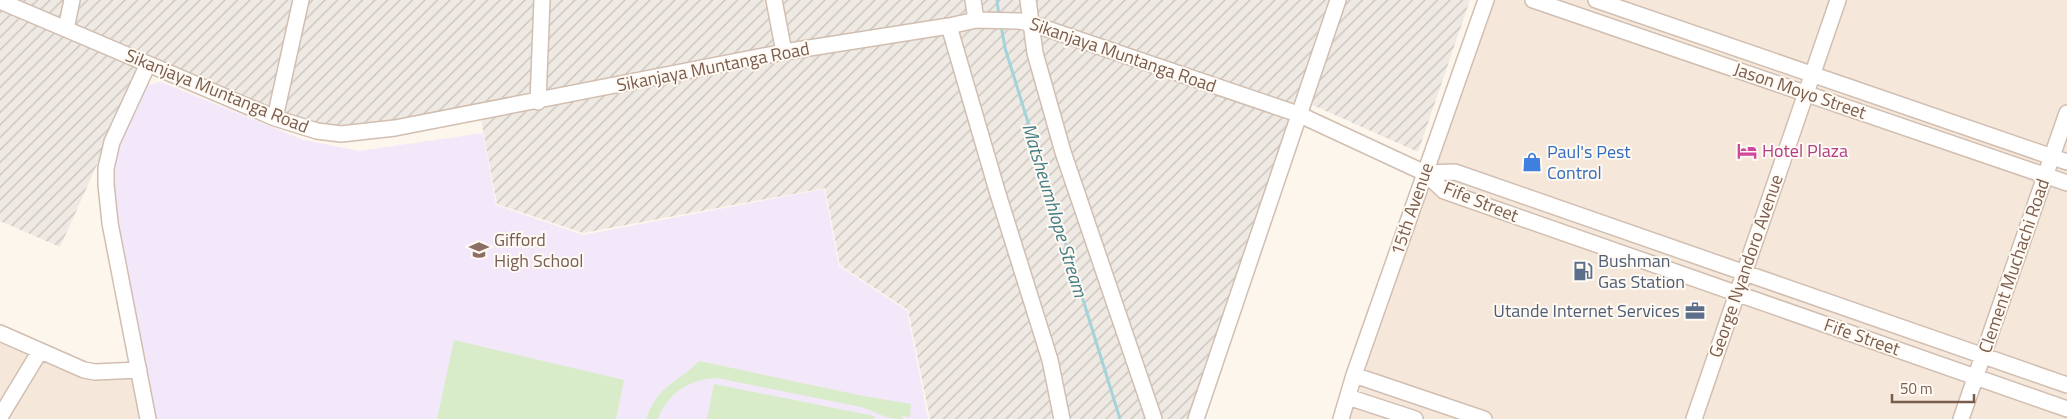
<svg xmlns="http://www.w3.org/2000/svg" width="2067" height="419" viewBox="0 0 2067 419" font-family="'Titillium Web',sans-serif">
<defs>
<pattern id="industrial-furrows" width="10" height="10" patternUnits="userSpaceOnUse" patternTransform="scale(1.25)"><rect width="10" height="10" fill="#efe9e4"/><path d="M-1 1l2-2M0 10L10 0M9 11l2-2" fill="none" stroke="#c7c0bb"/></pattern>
</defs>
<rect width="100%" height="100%" fill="#fdf6ec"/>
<path fill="#f5e8da" d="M1491 0H2067V419H1348L1365 362Z
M0 337 75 370 137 373 146 419H0Z"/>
<path fill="url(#industrial-furrows)" d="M0 0H1470L1418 152 1308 103 1199 419H930L908 310 840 265 825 188 583 233 497 204 479 109 342 130 317 126 270 111 145 58 60 247 0 221Z"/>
<path fill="#f3e8fa" d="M161 82 304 140 359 151 483 133 496 205 583 235 824 189 839 266 907 311 928 419H153L112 203 111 169 119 144 147 85Z"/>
<path fill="#d8ecc9" d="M454 340 624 380 616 419H437Z
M699 361 863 396 911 404 910 417 901 416 903 419C882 419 879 412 861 407L717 378C689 379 668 393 658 419H646C659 383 676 385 699 361Z
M714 384 874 416V419H707Z"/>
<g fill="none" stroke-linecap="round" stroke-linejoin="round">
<path stroke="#a5d3da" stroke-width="3" d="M997 0 999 17
M1001 25 1005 48 1120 419"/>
<defs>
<path id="minor" d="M774 0 784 52
M973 0 976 20
M1028 0 1035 53 1063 152 1154 419
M1533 0 2067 183
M1596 0 2067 162
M0 1 275 118 317 131 341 134 395 128 784 52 949 26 976 20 1019 21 1030 23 1298 114 1425 173 1444 191 2067 409
M949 26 998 194 1050 360 1062 419
M66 29 72 0
M148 64 112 142 106 168V184L110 223 148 419
M538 102 542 0
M275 118 301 0
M1425 173 1455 172 2067 385
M0 333 84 370 95 372 139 370
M1354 375 1484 419
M1348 397 1415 419
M0 417 40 351
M1196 419 1338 0
M1341 419 1354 375 1486 0
M1694 419 1838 0
M1961 419 2067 113"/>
</defs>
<use href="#minor" stroke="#d1beb0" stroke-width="18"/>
<use href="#minor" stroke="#fff" stroke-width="15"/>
</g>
<defs>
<symbol id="hotel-bare" viewBox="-9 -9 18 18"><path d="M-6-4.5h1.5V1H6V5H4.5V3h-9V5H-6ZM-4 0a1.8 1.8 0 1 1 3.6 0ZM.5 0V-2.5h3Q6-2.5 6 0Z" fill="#d1479c" stroke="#fffaf3" stroke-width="2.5" paint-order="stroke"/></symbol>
<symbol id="shop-bare" viewBox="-9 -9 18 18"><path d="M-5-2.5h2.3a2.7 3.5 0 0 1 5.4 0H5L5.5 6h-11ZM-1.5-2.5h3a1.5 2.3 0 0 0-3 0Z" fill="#3f7fe0" stroke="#fffaf3" stroke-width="2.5" paint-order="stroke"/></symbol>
<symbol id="school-bare" viewBox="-9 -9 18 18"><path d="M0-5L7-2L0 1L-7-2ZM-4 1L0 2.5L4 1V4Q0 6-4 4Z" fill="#8d6e63" stroke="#fffaf3" stroke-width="2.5" paint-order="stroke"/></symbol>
<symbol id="fuel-bare" viewBox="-9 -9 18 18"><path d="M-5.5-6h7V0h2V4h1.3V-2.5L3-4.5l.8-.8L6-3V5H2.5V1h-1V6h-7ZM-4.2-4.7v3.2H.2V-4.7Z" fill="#5c6f8a" stroke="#fffaf3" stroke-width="2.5" paint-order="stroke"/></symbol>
<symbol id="office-bare" viewBox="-9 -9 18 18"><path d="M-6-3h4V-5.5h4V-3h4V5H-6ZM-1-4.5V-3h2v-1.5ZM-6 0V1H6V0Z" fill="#5c6f8a" stroke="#fffaf3" stroke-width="2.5" paint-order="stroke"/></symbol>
</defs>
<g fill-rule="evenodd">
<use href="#hotel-bare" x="1733" y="137" width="28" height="28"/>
<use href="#shop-bare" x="1518" y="148" width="28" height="28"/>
<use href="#school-bare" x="465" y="236" width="28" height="28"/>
<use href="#fuel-bare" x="1569" y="257" width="28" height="28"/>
<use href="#office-bare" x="1681" y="297" width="28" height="28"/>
</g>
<g text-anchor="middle" stroke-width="4" stroke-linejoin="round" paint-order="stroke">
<g font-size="18" fill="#7a5c4d" stroke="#fffaf3">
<text transform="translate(1123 55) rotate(19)" y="6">Sikanjaya Muntanga Road</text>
<text transform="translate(713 67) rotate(-11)" y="6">Sikanjaya Muntanga Road</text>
<text transform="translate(217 91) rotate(22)" y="6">Sikanjaya Muntanga Road</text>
<text transform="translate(1800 91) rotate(19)" y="6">Jason Moyo Street</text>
<text transform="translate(1481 202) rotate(22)" y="6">Fife Street</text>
<text transform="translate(1412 209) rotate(-71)" y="6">15th Avenue</text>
<text transform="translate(1746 266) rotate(-71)" y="6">George Nyandoro Avenue</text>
<text transform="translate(2014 266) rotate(-71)" y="6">Clement Muchachi Road</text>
<text transform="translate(1862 337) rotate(19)" y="6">Fife Street</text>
</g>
<g font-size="18" fill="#b23c85" stroke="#fffaf3" text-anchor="start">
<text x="1762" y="157">Hotel Plaza</text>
</g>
<g font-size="18" fill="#366cbe" stroke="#fffaf3" text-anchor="start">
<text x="1547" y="158">Paul's Pest<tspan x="1547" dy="21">Control</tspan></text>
</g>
<g font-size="18" fill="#785e54" stroke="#fffaf3" text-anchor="start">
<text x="494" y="246">Gifford<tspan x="494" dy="21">High School</tspan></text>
</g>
<g font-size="18" fill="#4e5e75" stroke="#fffaf3" text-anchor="start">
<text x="1598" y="267">Bushman<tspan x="1598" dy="21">Gas Station</tspan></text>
<text x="1680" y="317" text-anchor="end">Utande Internet Services</text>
</g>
<g font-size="19" font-style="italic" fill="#437c86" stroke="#fffaf3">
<text transform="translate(1055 210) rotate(73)" y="7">Matsheumhlope Stream</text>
</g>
</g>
<path d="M1892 394v8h82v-8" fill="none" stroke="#7a5c4d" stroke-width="2.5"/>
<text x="1900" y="394" font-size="15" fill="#7a5c4d" stroke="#fffaf3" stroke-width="4" paint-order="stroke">50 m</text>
</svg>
